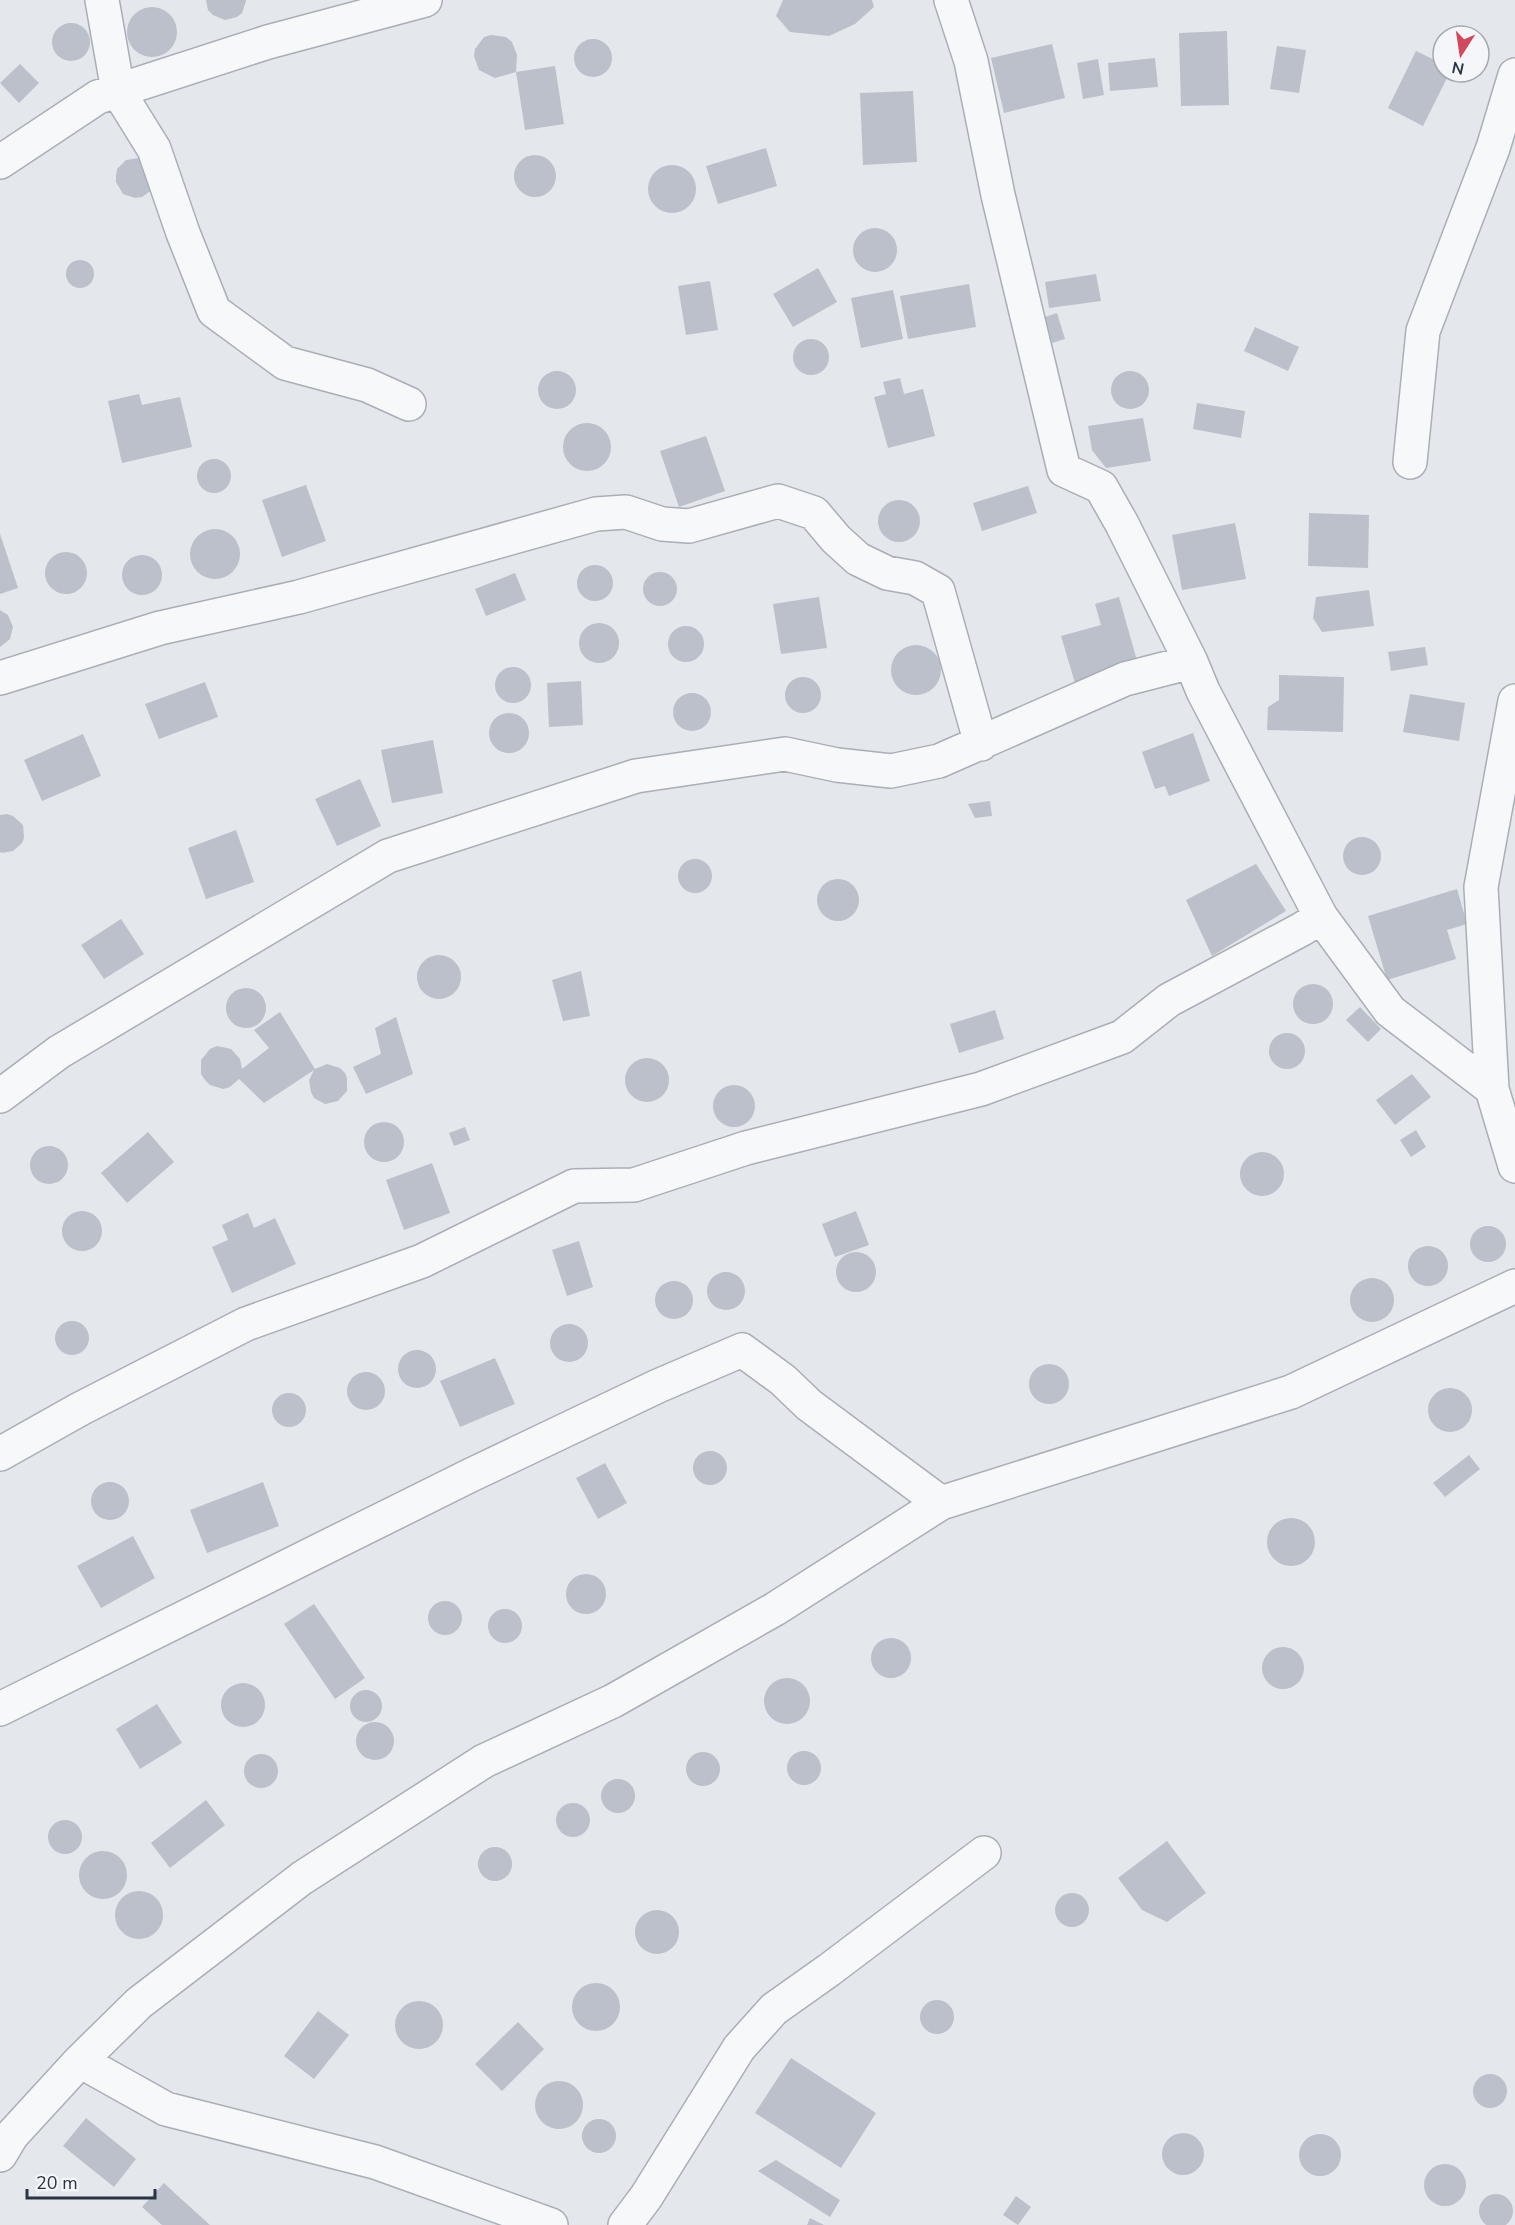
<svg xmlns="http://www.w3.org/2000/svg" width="1515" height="2225" viewBox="0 0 1515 2225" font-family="'Nunito Sans',sans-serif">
<rect width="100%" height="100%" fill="#e4e7ec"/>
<path fill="#bbc0ca" d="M206 0H246V1L242 13 237 17 225 20 213 15 208 10Z
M783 0H872L874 7 855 24 829 36 790 32 776 16Z
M127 32a25 25 0 1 1 50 0a25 25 0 1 1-50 0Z
M52 42a19 19 0 1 1 38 0a19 19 0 1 1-38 0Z
M1227 31 1229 105 1181 106 1179 33Z
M491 35 506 37 512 42 517 55 516 72 495 78 479 70 474 56 475 49 484 37Z
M574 58a19 19 0 1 1 38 0a19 19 0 1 1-38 0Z
M1052 44 1065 98 1004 113 991 58Z
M1277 46 1306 50 1299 93 1270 89Z
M1416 51 1443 64V72H1450L1423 126 1388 108Z
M1155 58 1158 87 1110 91 1108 63Z
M1098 59 1104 95 1083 99 1077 63Z
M20 64 39 83 19 103 0 83Z
M555 66 564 124 525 130 516 72Z
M913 91 917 162 863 165 860 93Z
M766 148 777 186 718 204 706 166Z
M514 176a21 21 0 1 1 42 0a21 21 0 1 1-42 0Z
M139 158 145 161 152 190 142 197 135 198 123 194 116 182V176L117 169 126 160Z
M648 189a24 24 0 1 1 48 0a24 24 0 1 1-48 0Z
M853 250a22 22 0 1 1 44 0a22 22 0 1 1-44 0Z
M66 274a14 14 0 1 1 28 0a14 14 0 1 1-28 0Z
M818 268 837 302 793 327 773 294Z
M1096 274 1101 301 1049 308 1045 282Z
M710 281 718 330 686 335 678 286Z
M969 284 976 327 908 339 900 296Z
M893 290 903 339 861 348 851 298Z
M1057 313 1065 339 1052 343 1045 317Z
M1255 327 1299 347 1288 371 1244 351Z
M793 357a18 18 0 1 1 36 0a18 18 0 1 1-36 0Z
M538 390a19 19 0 1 1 38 0a19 19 0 1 1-38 0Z
M1111 390a19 19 0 1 1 38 0a19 19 0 1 1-38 0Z
M900 378 904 394 923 389 935 436 888 448 874 397 886 394 883 382Z
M139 394 142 405 180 397 192 447 122 463 108 401Z
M1197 403 1245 411 1241 438 1193 429Z
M1143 418 1151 461 1106 468 1092 450 1088 426Z
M563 447a24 24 0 1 1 48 0a24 24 0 1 1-48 0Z
M706 436 725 491 679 507 660 451Z
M197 476a17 17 0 1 1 34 0a17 17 0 1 1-34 0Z
M306 485 326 541 282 557 262 500Z
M1028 486 1037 513 982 531 973 503Z
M878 521a21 21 0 1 1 42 0a21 21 0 1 1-42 0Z
M1309 513 1369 515 1368 568 1308 566Z
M1235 523 1246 579 1182 590 1172 535Z
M190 554a25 25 0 1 1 50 0a25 25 0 1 1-50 0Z
M0 534 18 588 0 594Z
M45 573a21 21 0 1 1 42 0a21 21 0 1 1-42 0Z
M122 575a20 20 0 1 1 40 0a20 20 0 1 1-40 0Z
M577 583a18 18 0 1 1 36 0a18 18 0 1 1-36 0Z
M643 589a17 17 0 1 1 34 0a17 17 0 1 1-34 0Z
M515 573 526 600 486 616 475 589Z
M1369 590 1374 626 1322 632 1313 618 1316 597Z
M819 597 827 648 781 654 773 604Z
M1119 597 1138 664 1075 683 1061 636 1101 625 1095 604Z
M0 610 8 615 13 627 10 639 0 647Z
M579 643a20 20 0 1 1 40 0a20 20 0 1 1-40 0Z
M668 644a18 18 0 1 1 36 0a18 18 0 1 1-36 0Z
M891 670a25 25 0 1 1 50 0a25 25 0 1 1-50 0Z
M1425 647 1428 665 1391 671 1388 652Z
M495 685a18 18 0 1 1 36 0a18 18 0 1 1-36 0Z
M1279 675 1344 677 1343 732 1267 730 1268 707 1279 700Z
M785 695a18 18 0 1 1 36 0a18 18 0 1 1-36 0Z
M581 681 583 725 549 727 547 683Z
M205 682 218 717 159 739 145 704Z
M673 712a19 19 0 1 1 38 0a19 19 0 1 1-38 0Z
M1410 694 1465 703 1459 741 1403 732Z
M489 733a20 20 0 1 1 40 0a20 20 0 1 1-40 0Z
M1193 733 1210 781 1169 796 1165 786 1155 789 1142 752Z
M83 734 101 776 42 801 24 760Z
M433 740 443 793 392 803 381 750Z
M360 779 381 826 337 846 315 799Z
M990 801 992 816 975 818 968 804Z
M7 814 13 816 23 825 24 838 22 843 13 851 2 853 0 852V815Z
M236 830 254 882 206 899 188 848Z
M1343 856a19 19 0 1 1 38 0a19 19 0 1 1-38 0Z
M678 876a17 17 0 1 1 34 0a17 17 0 1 1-34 0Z
M1256 864 1286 911 1212 956 1186 900Z
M817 900a21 21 0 1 1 42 0a21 21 0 1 1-42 0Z
M1457 889 1467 924 1447 930 1456 959 1387 980 1368 916Z
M121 919 144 954 104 979 81 945Z
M417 977a22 22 0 1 1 44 0a22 22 0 1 1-44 0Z
M581 971 590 1016 563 1021 552 980Z
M1293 1004a20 20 0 1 1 40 0a20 20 0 1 1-40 0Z
M226 1008a20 20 0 1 1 40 0a20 20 0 1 1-40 0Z
M1360 1007 1381 1029 1368 1042 1346 1020Z
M995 1010 1004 1039 959 1053 950 1024Z
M280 1012 315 1069 327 1064 340 1068 345 1073 347 1078V1091L338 1101 325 1104 314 1098 311 1092 309 1080 314 1070 264 1103 239 1079 230 1087 223 1089 210 1085 205 1080 201 1074V1060L210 1049 217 1046 231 1049 240 1059 242 1069 269 1048 254 1030Z
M396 1017 413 1074 366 1094 353 1067 381 1054 375 1028Z
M1269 1051a18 18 0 1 1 36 0a18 18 0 1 1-36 0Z
M625 1080a22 22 0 1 1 44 0a22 22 0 1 1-44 0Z
M1412 1074 1431 1097 1395 1125 1376 1100Z
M713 1106a21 21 0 1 1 42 0a21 21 0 1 1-42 0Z
M364 1142a20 20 0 1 1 40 0a20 20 0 1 1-40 0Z
M465 1127 470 1140 454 1146 449 1133Z
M1416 1130 1426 1147 1411 1157 1400 1140Z
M148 1132 174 1162 127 1203 101 1173Z
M30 1165a19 19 0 1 1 38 0a19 19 0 1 1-38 0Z
M1240 1174a22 22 0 1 1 44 0a22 22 0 1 1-44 0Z
M432 1163 450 1213 404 1230 386 1180Z
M62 1231a20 20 0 1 1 40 0a20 20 0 1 1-40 0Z
M856 1211 869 1245 835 1257 822 1224Z
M248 1213 254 1228 275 1218 296 1264 232 1293 212 1247 228 1240 222 1225Z
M1470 1244a18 18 0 1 1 36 0a18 18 0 1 1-36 0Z
M579 1241 593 1287 567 1296 552 1250Z
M1408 1266a20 20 0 1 1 40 0a20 20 0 1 1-40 0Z
M836 1272a20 20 0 1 1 40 0a20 20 0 1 1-40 0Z
M707 1291a19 19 0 1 1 38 0a19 19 0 1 1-38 0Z
M1350 1300a22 22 0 1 1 44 0a22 22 0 1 1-44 0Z
M655 1300a19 19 0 1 1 38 0a19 19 0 1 1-38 0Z
M55 1338a17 17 0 1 1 34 0a17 17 0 1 1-34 0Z
M550 1343a19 19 0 1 1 38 0a19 19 0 1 1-38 0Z
M398 1369a19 19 0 1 1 38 0a19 19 0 1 1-38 0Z
M495 1358 515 1404 460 1427 440 1381Z
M1029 1384a20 20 0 1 1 40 0a20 20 0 1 1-40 0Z
M347 1391a19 19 0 1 1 38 0a19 19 0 1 1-38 0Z
M1428 1410a22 22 0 1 1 44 0a22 22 0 1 1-44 0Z
M272 1410a17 17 0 1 1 34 0a17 17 0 1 1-34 0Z
M693 1468a17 17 0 1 1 34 0a17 17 0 1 1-34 0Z
M1469 1455 1480 1469 1445 1497 1433 1483Z
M605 1463 627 1503 598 1519 576 1478Z
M91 1501a19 19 0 1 1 38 0a19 19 0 1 1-38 0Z
M263 1482 279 1526 207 1553 190 1510Z
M1267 1542a24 24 0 1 1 48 0a24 24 0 1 1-48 0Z
M133 1536 155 1578 101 1608 77 1566Z
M566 1594a20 20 0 1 1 40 0a20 20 0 1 1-40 0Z
M428 1618a17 17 0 1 1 34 0a17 17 0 1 1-34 0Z
M314 1604 365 1678 335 1699 284 1624Z
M488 1626a17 17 0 1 1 34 0a17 17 0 1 1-34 0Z
M871 1658a20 20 0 1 1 40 0a20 20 0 1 1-40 0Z
M1262 1668a21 21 0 1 1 42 0a21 21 0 1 1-42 0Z
M764 1701a23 23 0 1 1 46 0a23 23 0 1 1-46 0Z
M221 1705a22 22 0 1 1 44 0a22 22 0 1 1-44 0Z
M350 1706a16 16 0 1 1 32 0a16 16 0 1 1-32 0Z
M157 1704 182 1743 140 1769 116 1729Z
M356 1741a19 19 0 1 1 38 0a19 19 0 1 1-38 0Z
M787 1768a17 17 0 1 1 34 0a17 17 0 1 1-34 0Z
M686 1769a17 17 0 1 1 34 0a17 17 0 1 1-34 0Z
M244 1771a17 17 0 1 1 34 0a17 17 0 1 1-34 0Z
M601 1796a17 17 0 1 1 34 0a17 17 0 1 1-34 0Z
M206 1800 225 1825 170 1868 151 1843Z
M556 1820a17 17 0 1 1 34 0a17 17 0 1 1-34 0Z
M48 1837a17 17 0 1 1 34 0a17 17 0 1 1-34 0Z
M1167 1841 1206 1893 1167 1922 1142 1910 1118 1878Z
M478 1864a17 17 0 1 1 34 0a17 17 0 1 1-34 0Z
M79 1875a24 24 0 1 1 48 0a24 24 0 1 1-48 0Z
M115 1915a24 24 0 1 1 48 0a24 24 0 1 1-48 0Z
M1055 1910a17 17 0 1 1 34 0a17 17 0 1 1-34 0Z
M635 1932a22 22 0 1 1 44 0a22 22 0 1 1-44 0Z
M572 2007a24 24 0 1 1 48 0a24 24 0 1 1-48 0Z
M920 2017a17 17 0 1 1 34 0a17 17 0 1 1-34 0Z
M395 2025a24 24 0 1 1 48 0a24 24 0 1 1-48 0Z
M318 2011 349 2035 314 2079 284 2056Z
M518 2022 544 2049 502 2091 475 2064Z
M791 2058 876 2113 841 2168 755 2113Z
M1473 2091a17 17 0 1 1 34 0a17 17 0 1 1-34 0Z
M535 2105a24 24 0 1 1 48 0a24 24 0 1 1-48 0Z
M86 2118 136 2159 114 2187 63 2146Z
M582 2136a17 17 0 1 1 34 0a17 17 0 1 1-34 0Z
M1162 2154a21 21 0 1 1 42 0a21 21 0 1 1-42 0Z
M1299 2155a21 21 0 1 1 42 0a21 21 0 1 1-42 0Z
M776 2160 840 2200 830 2217 758 2171Z
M1424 2185a21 21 0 1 1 42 0a21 21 0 1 1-42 0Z
M164 2183 179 2197 210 2225H162L142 2207Z
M1479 2211a17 17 0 1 1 34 0a17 17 0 1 1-34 0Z
M1016 2196 1031 2207 1018 2225 1003 2215Z
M810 2218 824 2225H807Z"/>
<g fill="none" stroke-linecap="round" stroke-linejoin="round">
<defs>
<path id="minor" d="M102 0 118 91 154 149 183 233 214 311 285 363 367 385 409 404
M951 0 971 61 998 195 1064 470 1101 487 1122 524 1191 662 1203 691 1321 917 1390 1011 1492 1089 1515 1166
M0 162 98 97 268 42 425 0
M1410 462 1423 331 1493 148 1515 75
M0 678 160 628 299 597 596 514 626 512 662 524 689 526 778 501 814 513 836 539 858 559 887 573 915 578 938 591 981 744
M1492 1089 1481 887 1515 701
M0 1096 59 1052 388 856 636 776 785 754 837 765 891 771 939 761 1125 679 1191 662
M0 1454 80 1409 246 1324 422 1261 574 1186 634 1185 746 1148 981 1089 1122 1037 1169 1000 1302 929 1321 917
M0 1709 471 1475 658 1386 742 1350 783 1380 809 1405 941 1503 1291 1392 1515 1286
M80 2061 166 2109 375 2162 551 2225
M0 2155 12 2135 80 2061 139 2003 302 1878 484 1761 613 1701 775 1609 941 1503
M625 2225 646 2197 739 2048 774 2009 829 1970 984 1853"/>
</defs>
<use href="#minor" stroke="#a9aeb7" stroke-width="36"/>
<use href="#minor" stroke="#f7f8fa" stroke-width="33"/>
</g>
<g transform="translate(1461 54) rotate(192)"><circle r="28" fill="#f4f6f9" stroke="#a4a8b1" stroke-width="1.5"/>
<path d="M0-4.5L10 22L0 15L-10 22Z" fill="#d1495b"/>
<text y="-9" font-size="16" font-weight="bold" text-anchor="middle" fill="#2b3445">N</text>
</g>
<path d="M27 2189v9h128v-9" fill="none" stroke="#2b3445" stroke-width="3"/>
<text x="36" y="2189" font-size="18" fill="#2b3445" stroke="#f4f6f9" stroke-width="4.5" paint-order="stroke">20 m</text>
</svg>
